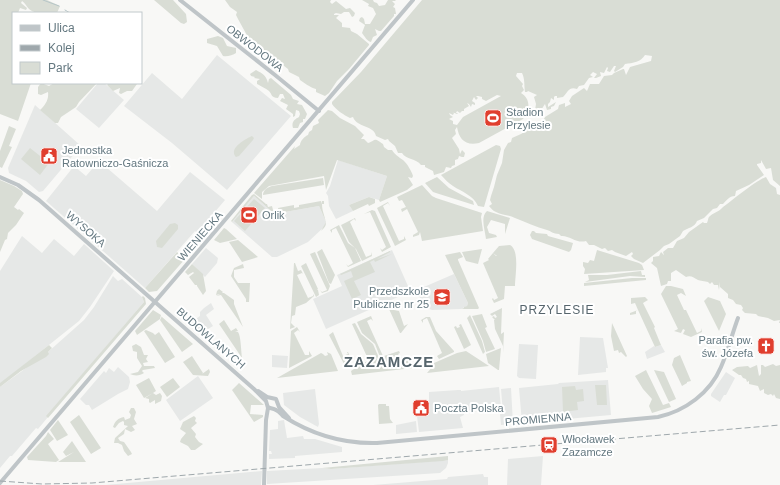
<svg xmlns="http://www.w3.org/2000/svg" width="780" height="485" viewBox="0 0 780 485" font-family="Helvetica,sans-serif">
<rect width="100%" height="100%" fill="#f8f8f6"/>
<path fill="#e6e8e7" d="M217 55 291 116 227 190 172 143 124 106 152 73 182 99Z
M98 83H104L124 100 99 128 76 109Z
M35 105 81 146 43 191 39 192 26 181 9 173 8 168Z
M338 160 387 176 379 200 369 197 349 205 353 211 336 219 329 206 328 196 326 193 330 186Z
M99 161 157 211 190 172 225 200 197 233 195 231 145 288 46 201 74 166 86 176Z
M254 196 279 218 285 212 319 206 326 222 324 227 308 242 277 257H272L232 222Z
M22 236 42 253 54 239 74 256 84 244 114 271 90 307 79 321 0 384V271Z
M206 248 218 258 217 263 205 277 192 264Z
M392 250 408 286 407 293 326 329 313 299 342 286 337 275Z
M454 274 468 303 467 306 461 309 432 310 423 306 417 290Z
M113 276 118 281 122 279 142 297 144 302 47 416 48 417 38 429 36 428 12 456H10L0 468V387L48 352 84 320 94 307Z
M211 303 214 309 206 315 213 326 208 329 210 332 207 334 212 339 210 341 190 324 193 321 200 316V312L204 308Z
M580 337 603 338 608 368H606V372L578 375Z
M519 344 538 345 536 379 519 378 517 376Z
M661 345 665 352 647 359 645 352 654 346 655 347Z
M272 355 288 356 287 368 272 367Z
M118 367 129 377 130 382 128 389 118 394 92 410 89 405H86L80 399 104 371 106 373 109 368 114 372Z
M726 372 735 378 726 395H724L720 402 711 396V394Z
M198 376 213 398 180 421 166 400Z
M608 380 611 415 522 423 519 388 558 384 559 383Z
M499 387 501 408H498V410L464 412V415L460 417 463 428 419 432 416 408 420 402 429 401V392L458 390H461V391Z
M511 388 513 424 501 425 500 414 503 413 501 389Z
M315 389 319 424 318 427 300 417 284 405 283 393Z
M284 420 287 438 303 436 304 439H315L342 447V452L295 456V458L269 459V454H272L271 451H269L270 430 278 429V421Z
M416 421 417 432 396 434V425Z
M543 456 541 485H507L508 459Z
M448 460V463L446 468 440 473 267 484V471L322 468 331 469Z
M262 471 261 485H105Z
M483 474 484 477H488V485H373L447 479 448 477Z"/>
<path fill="#d9ddd5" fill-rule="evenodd" d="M0 0H47L60 6 57 13C48 13 36 15 29 9 27 7 25 3 22 1L21 3 27 8 26 10 20 8 18 13H13V83H31L18 121 0 114Z
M154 0H173L186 14 187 22 184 24 181 23Z
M225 0H331L330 2 332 4 336 1 346 9 350 8 355 13 354 16 352 17 349 12H344L341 14 336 13 334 14V15H339L336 18 342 23V27L350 28 351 31 357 34 369 44V45L349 69 337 81 329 93 325 96 316 92V89C309 87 305 83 300 80L299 77 289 72 288 69 249 39 238 19 236 15 237 12 230 7Z
M362 0H373L374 2 377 3 379 6 385 5 388 0H395L396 1H392L395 4 393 7 395 8 396 14H394V16L381 31H379L375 29 377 35 373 37 371 42C367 41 365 37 362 33L365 25 359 21 360 18 362 17 364 19 365 24H370L376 14 373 8 368 6 369 4Z
M422 0H780V186L773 180 771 168 766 169 761 160V163L757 164V165L764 175 749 185 736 191 735 196C729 196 726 201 723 204H720L717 208 713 209 704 218 697 221C695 227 688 228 683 231L680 236 669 244 664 246 660 250 643 263 634 259 631 256 633 254 632 252 626 256 615 252 612 250 608 251 605 248 602 249 594 245H589L586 241C577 244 569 235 561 236L559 234C553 234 551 231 547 230 536 227 526 222 515 218 509 215 502 215 496 212 493 211 491 208 489 206L492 204 490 200 491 196 494 187 497 175 502 163 504 150 508 143 511 142 512 138 521 134 543 121 545 117 558 109 559 105 565 103V107L571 104 569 101 572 96 584 88 587 91 590 84H599L604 76 612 75 614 73 623 69H624L626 75 630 67 651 61 652 56 645 55C641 62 633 63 625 64L623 67 615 72 614 71 616 66H614L610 72 607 71 608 68 607 67 604 73 600 72 601 76 596 78H594L597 74 593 72 590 75 593 77 589 78 584 85 579 86 577 89C569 86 568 92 563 97L557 98V96H555L554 97V100L551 98 550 102 548 104V107L556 102 554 106 551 107V109L547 110 545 104 543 107 542 109 537 112 535 110 536 104 534 97 537 95 528 91 527 92H525C524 85 525 79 522 73H517L516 76 523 84 522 86 524 90 521 93C531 99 530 110 523 119L479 143C465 146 459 139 457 127L455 130 456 134 452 138 459 149 460 154 462 150 465 153 464 157H462L459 156 458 159 455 160V165L452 166 451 168 446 167 444 172 434 175 433 171 425 167V165H421C416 158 406 160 402 153H398L395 146 389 141 388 139 385 140 376 136C374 125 357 128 353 117L350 118C344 115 336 110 332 104V102L361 72ZM497 95 501 96 463 117 457 125 453 124V121L449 119 453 117 450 115 449 113 453 115 454 113 452 112 457 114 458 113H456L457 111 460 113 462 111H460H464V109L469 106 467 103 469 104 471 107 472 104 475 105V103L472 101 474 97 476 100 478 98 476 96H478L482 97V99L486 101Z
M218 36 223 38 227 46 236 48V53C233 55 227 57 223 56L217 46 207 43V39Z
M256 70C263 74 266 75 268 83L269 79 271 78 291 95 293 99 299 101 297 104 302 105 307 114 305 119H303V122L300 123 298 128H293C291 122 295 119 299 117L300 114 299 111 296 110 295 116 293 117V114L286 109 288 105 280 101 282 98 285 99 283 94H280L278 98C271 98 272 94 269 91 267 89 259 85 257 84V81L260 79 254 78 255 77 251 76 250 74Z
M41 83 49 86 54 83H97L79 102 76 107 61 117 58 123H55L40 110C45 105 49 100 48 92L41 95 38 94V87Z
M109 83H137V84L132 91H127L121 94 119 93 120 88 113 91 107 85Z
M328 110 332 111 340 118 355 126 364 135 361 139H364L368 143C377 140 373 137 383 144L384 147 388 150H392C395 155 399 157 403 160 407 163 412 172 413 176L412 178 408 177 413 185 407 190 380 202 379 200 387 176 337 160 326 190 324 176 269 186 262 192V199L254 193 295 146 294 149 300 145C300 141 305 136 308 135L309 132 312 130 313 126 319 123 318 120Z
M9 126 16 129 9 146 12 147 2 168 0 167V151Z
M252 136 254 138 253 140 239 156 236 157C228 149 245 139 252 136Z
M496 145 500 146 501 149 484 207 478 206C473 195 462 192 453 186 448 183 445 179 441 175Z
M30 148 49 163 40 175 21 159Z
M437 177 449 188 473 201 474 205 436 193 433 192 425 183Z
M766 177 770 184 776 188 777 194 780 195V323H779L780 320 774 321 768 318 758 316 756 314 745 313 742 310 743 308 741 305 736 304 733 300 728 298V294L720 287V282L719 290 718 285H714L712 282 710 284 708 282C705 281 700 281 698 280 694 278 691 275 686 277L676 270 671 273V281H668L667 284 661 286 657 268 651 263 653 261V257L659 256 661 252 664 255 663 252 668 248H673L677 241 684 238 689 232 703 222 704 223H707C708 221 708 218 709 217 712 213 719 212 722 208 731 201 757 180 766 177Z
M323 178 324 185 263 195C263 190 268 187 272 186Z
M0 180 14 186 22 191 23 194 14 207 18 210 19 209 24 213 16 225 8 233 7 239 5 240 0 252Z
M422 185 432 196 436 198 482 213 481 217 483 231 422 241 420 232 419 235 413 237V235L418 232 407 209 402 212 401 209 406 207 402 200 399 201 397 197Z
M254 194 266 204H267L268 207 272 206 273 210H275L277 215 279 214 278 208 294 205V208L299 207V205L321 201 322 204V201H324V204H322C322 208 323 212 324 215 326 223 328 225 321 231L326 222 319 206 285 212 279 218 254 196 232 222 245 234 231 221 252 195Z
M369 197 375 199V203L369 206 368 204 353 211 349 205Z
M254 199 265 208 245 231 234 221Z
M388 202 390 206 388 203 383 206 399 241 404 239V236L406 240 395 246 377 208Z
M372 210 375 211 391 247 382 252 380 248 382 250 386 247 370 212 364 214Z
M487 211 510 218 505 234V224L491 220 487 227 489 233 496 235 497 237 486 239C485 230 480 217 487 211Z
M355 218 356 221 354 219 350 222 366 257 371 255V252L372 256 362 261 356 249 349 242 341 225Z
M175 223 178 225V229L162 248 157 247 156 241 170 224Z
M339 225 348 243 355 248 361 261 348 267 346 264 348 266 353 263 336 228 332 230V233L330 230Z
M224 228 226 229 237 239 220 243 214 240Z
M532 231H534L536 233 547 234 548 236 573 243 571 250 569 252 532 239 530 235Z
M238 240 258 257 242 262 229 242Z
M510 245C520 250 515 276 515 286H505L504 299 494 303 492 299 493 298 494 300 498 298 483 263 489 260 488 259 493 253 496 256H497L493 253 499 246Z
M322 249 335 275 331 284 329 283 317 252Z
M482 249 478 264 466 261 462 252Z
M597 250 639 263 642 265 644 270 584 274 585 269 583 266V262L588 263 590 260 594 261Z
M390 251V252L377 259 392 254 375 262 374 260 368 263 370 262 375 272 354 281 361 295 352 299 344 281 353 277 351 271 341 275 340 274Z
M177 252 185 259 157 291 149 292 145 288Z
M315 252 330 286 328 291 322 293 320 290 322 292 327 290 310 254Z
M460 252 463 257 458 259V260L479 308 478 309H461L464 308V307L467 306 468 303 445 255Z
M294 263H295L298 271 301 270 303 274 302 273 297 275 308 298 313 296V294L314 296 306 303 296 307 295 315 292 316 291 323 295 327 290 329Z
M306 263 318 289 317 290H318L319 295 316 297 301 266Z
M192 264 203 274 206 291 203 295 197 286V285H195L189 277 194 273 196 275 193 272 188 275 185 272Z
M243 264 244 268 234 270V277L238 283H250L249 302H246V299L231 276 234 268Z
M641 271 642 275H645V277L630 276 585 282 589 280 588 275H607Z
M632 278H646V280L584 286V283Z
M666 286H671L683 289 686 296 681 293 677 295 684 310H686L697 333 701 331V328L702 332 691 337 683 334 685 330 683 329 681 333 674 331 678 329 661 294Z
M219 289 223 292 222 293H224L234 300V304L243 327 221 295 216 296 220 294 216 295 217 291Z
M143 296 145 298 146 304 48 418 46 416 144 302 142 297Z
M645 297 648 300 643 303 655 327 654 328 661 345 655 347 638 310 636 311V314L630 315V313L638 310 635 303 631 304V298Z
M708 297 720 301 726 314 719 331 704 301Z
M502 308 501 334 504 332 503 353V346L495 329 494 320H495L492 317 494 316 495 318 497 317 495 314 492 316 490 314Z
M389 309 399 311 404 326 408 324 401 333H400Z
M153 310 161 315 160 319 137 335 135 331Z
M482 314 487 327 485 328 495 349 486 352 483 341 472 316Z
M470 315 482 341 485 352 483 354 467 318Z
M162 316V317L193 344 182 352 160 320Z
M371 316 373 321 371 319 367 321 383 356 380 357 375 344 362 333 357 322Z
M426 317H430L436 331 454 351V352L439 359 437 356 442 353 427 318 423 320V323L421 320Z
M224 320 231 331 236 328 238 331H235L238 332C241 336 241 351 242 358L219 324Z
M355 323 361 334 373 344 379 358 369 361 352 324Z
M612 323 627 356 626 357 621 352 619 353 618 350 614 351 611 336Z
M461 324 471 345 464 349 454 327 456 326 457 328 460 327 459 325Z
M297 327 300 332 298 330 294 333 305 355H309V351L312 356 289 368 291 331Z
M146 330 153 333 155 335 159 332 175 357 165 363 144 331Z
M333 332 343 356 348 354 347 352H348L351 359V360L350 358 347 360 348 362 344 364 329 335Z
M136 344 141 347 144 355H148L146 359 148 362 143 363 144 366H154L155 368 143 370 142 371 144 373C140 376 134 376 130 374L138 372 142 366 137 358V352L133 351 132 346Z
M49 345 52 348 48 352 49 354 46 357 21 371 0 387V383Z
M501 348 499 370H498L488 363 486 354Z
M399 351 400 353 398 354 400 357H402L403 360H410L413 368 352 375 351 371 363 363Z
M466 351 489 366 427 373 433 366 434 363 457 353Z
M327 352 331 354 338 371 277 378 321 353 323 354 325 356 328 355Z
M680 355 691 381 687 382V383L682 386 672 365 674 358Z
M192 356 203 373 202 374 209 369 210 372 208 376 193 375 183 362Z
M773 364 776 366 780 365V399L776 398 774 394 773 396 771 394 768 395 764 393V389L760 391 758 386 749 384V381L747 382 746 379 743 378 741 375H739L732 370 737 367 748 366 750 368 757 365 759 376 761 374V365H763L765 367Z
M646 370 663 405 669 403 671 407 652 413 649 406 652 399 643 389 635 376Z
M654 370 664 372 676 399 669 402Z
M149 378 156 391 153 393 156 395 160 393 162 396 161 401 155 404V400L150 403 149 402V399L145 398 153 393 144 398 136 385Z
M173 378 180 387 167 397 160 387Z
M239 383 264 405H251L250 414 263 415V417L254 422 232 390Z
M595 385H606L607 405H597Z
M575 386 576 390 583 389 584 401 577 402 578 410 563 412 562 387Z
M379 404H386V406H389L390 419 393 423 379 424 378 405Z
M131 408H134L136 412 134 419 137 424 132 426 135 430 131 432 125 429 124 434 118 438 120 441 124 442 131 452 132 454 128 456 124 451 122 445 118 443H114L115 438 128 426 124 425V422L123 421 119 423 115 428 113 427C115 421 118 418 124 417L125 420 130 418 131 415 129 412Z
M79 415 101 448 91 454 70 422Z
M194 416 196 418 195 421 197 423 191 428 196 434 195 437 199 442 203 444 195 450H191L188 446 180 442 181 439 186 433 180 429 183 422Z
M58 420 68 435 57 441 50 430Z
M48 432 54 439 48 444 59 460 56 462 28 460 27 457 46 436Z
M72 441 86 462H58L74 452 66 456 63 452Z
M448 456V460L443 461 331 469 322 468Z"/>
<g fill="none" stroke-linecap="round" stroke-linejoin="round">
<path stroke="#b6c5c7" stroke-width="1" d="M43 0 59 6
M65 10 70 13"/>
<path stroke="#bfc5c8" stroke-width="4" d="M180 0 275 75 319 111
M0 177 18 185 39 200 254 389 266 401 268 408 266 420 264 485
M258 391 267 397 276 399 279 407 289 418
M268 407C271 409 273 408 276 410 279 411 281 414 283 416 311 434 343 444 377 443L658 417C685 411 710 393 721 367 728 351 732 334 738 318
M0 483 413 0"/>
<path stroke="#9fa8ac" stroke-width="1" stroke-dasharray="6 3" stroke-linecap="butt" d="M0 481 42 484 92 483 780 425"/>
</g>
<defs>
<symbol id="stadium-square" viewBox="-11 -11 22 22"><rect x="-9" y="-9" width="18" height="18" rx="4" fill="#e03e2e" stroke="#fff"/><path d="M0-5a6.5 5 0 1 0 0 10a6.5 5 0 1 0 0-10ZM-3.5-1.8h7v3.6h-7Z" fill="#fff"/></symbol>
<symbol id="civic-square" viewBox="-11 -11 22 22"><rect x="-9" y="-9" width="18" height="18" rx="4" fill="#e03e2e" stroke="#fff"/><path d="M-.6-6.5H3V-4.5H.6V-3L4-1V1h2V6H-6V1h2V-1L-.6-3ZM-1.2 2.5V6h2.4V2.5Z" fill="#fff"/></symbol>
<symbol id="school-square" viewBox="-11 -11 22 22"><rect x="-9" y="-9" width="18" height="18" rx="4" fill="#e03e2e" stroke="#fff"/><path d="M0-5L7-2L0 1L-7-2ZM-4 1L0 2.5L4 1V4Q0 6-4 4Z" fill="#fff"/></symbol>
<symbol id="church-square" viewBox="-11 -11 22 22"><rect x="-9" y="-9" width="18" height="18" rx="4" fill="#e03e2e" stroke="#fff"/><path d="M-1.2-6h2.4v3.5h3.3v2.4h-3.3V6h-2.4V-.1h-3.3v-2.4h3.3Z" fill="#fff"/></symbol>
<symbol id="station-square" viewBox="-11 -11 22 22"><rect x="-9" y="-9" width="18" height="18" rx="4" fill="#e03e2e" stroke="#fff"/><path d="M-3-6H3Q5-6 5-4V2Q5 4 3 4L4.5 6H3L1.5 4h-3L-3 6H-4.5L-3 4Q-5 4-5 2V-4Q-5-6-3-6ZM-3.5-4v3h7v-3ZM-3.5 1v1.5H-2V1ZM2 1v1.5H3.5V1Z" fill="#fff"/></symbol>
</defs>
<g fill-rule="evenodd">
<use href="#stadium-square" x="483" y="108" width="20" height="20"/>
<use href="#civic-square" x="39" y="146" width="20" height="20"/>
<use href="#stadium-square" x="239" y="205" width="20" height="20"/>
<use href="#school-square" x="432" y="287" width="20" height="20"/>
<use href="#church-square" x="756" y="336" width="20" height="20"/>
<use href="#civic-square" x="411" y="398" width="20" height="20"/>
<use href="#station-square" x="539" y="435" width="20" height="20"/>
</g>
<g text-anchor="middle" stroke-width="4" stroke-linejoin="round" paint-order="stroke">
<g font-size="11" fill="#647880" stroke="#fff">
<text transform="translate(255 48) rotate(38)" y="4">OBWODOWA</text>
<text transform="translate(86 229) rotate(41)" y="4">WYSOKA</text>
<text transform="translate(200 236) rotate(-49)" y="4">WIENIECKA</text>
<text transform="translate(211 338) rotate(41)" y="4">BUDOWLANYCH</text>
<text transform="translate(538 419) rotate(-5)" y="4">PROMIENNA</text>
</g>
<g font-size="11" fill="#647880" stroke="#fff" text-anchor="start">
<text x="506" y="116">Stadion<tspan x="506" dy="13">Przylesie</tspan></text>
<text x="62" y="154">Jednostka<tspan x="62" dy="13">Ratowniczo-Gaśnicza</tspan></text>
<text x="262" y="219">Orlik</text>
<text x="429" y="295" text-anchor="end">Przedszkole<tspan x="429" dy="13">Publiczne nr 25</tspan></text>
<text x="753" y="344" text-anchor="end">Parafia pw.<tspan x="753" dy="13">św. Józefa</tspan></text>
<text x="434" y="412">Poczta Polska</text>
<text x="562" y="443">Włocławek<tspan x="562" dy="13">Zazamcze</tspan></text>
</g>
<g font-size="12" letter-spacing="1" fill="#56656c" stroke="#fff">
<text x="557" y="314">PRZYLESIE</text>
</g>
<g font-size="15" font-weight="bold" letter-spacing="1" fill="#56656c" stroke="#fff">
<text x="389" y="367">ZAZAMCZE</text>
</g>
</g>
<rect x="12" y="12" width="130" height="72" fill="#ffffff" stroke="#c1c9cc"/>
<rect x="20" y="25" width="20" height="6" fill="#bfc5c8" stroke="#c1c9cc"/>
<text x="48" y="32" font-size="12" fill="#647880">Ulica</text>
<rect x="20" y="45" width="20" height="6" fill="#9fa8ac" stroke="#c1c9cc"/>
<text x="48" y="52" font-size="12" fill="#647880">Kolej</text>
<rect x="20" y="62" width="20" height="12" fill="#d9ddd5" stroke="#c1c9cc"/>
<text x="48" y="72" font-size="12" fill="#647880">Park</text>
</svg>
